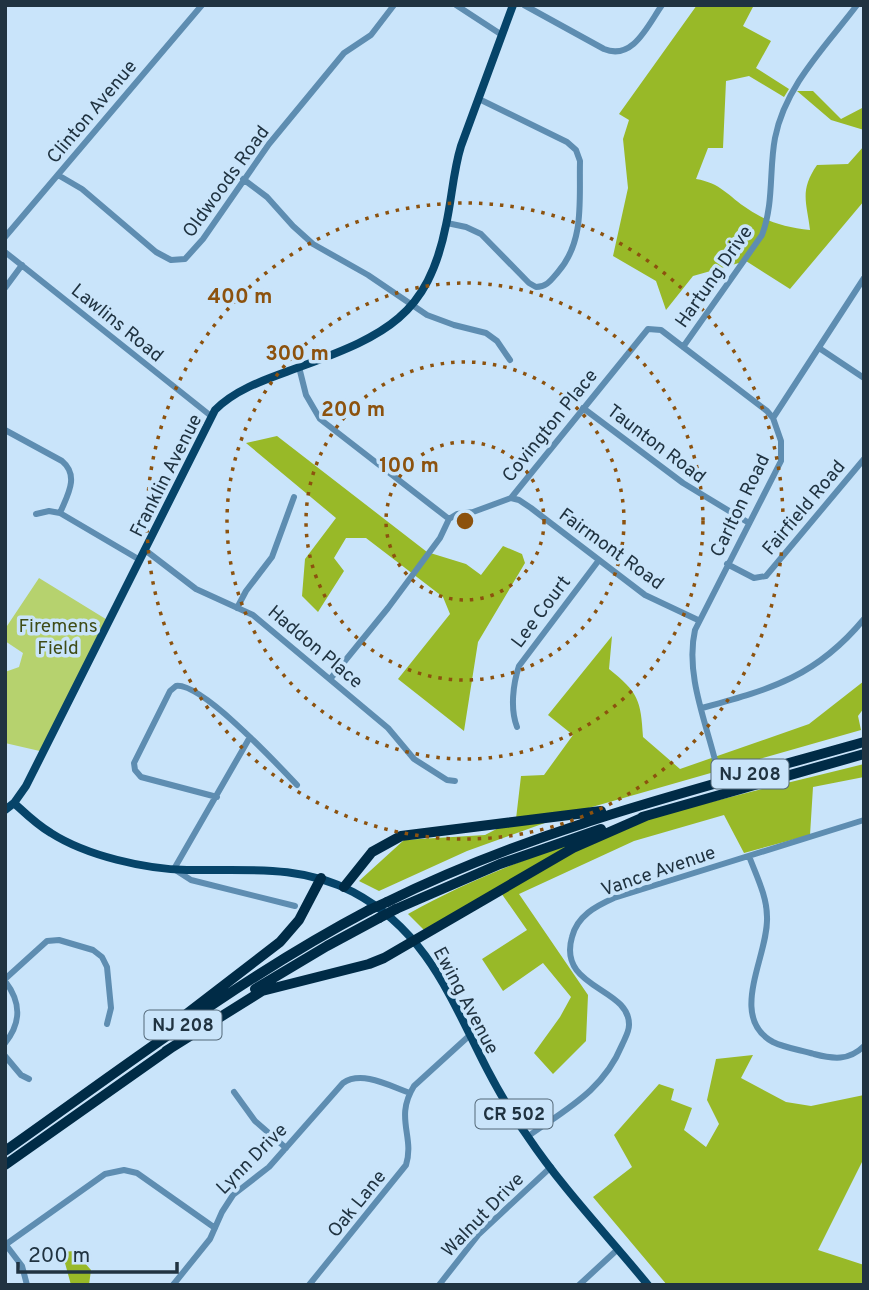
<svg xmlns="http://www.w3.org/2000/svg" width="869" height="1290" viewBox="0 0 869 1290" font-family="Overpass,sans-serif">
<rect width="100%" height="100%" fill="#c9e4fa"/>
<path fill="#b6d26e" d="M39 578 109 621 44 752 5 743V672L19 667 23 653 5 641V629Z"/>
<path fill="#98b928" d="M697 5H754L743 26 771 41 756 68 789 89 784 97 749 76 726 81 723 148H708L696 179C721 183 728 196 748 209 769 223 786 227 810 230 807 203 799 191 817 165L848 164 864 146V201L790 289 746 261 693 276 666 310 656 281 613 256 628 188 623 139 629 120 619 114Z
M797 91H813L841 119 864 107V130L831 120Z
M277 436 427 552 466 564 481 575 503 546 522 554 525 563 478 642 464 731 398 679 450 614 443 597 366 538H346L334 558 344 571 318 612 302 596 305 559 336 518 246 443Z
M612 636 609 669C638 692 641 700 643 737L680 769 809 724 864 681V708L858 716 861 730 578 811 467 851 379 891 359 881 404 840 485 835 516 819 521 776 544 775 573 735 548 715Z
M864 764V777L813 787 810 835 744 853 724 815 634 841 519 894 588 995 586 1041 553 1074 534 1053 560 1017 571 997 543 963 503 991 482 959 527 930 499 890 424 930 408 914C545 837 712 802 864 764Z
M753 1055 741 1078 786 1102 811 1106 864 1095V1158L818 1250 864 1265V1285H837L834 1283 832 1285H667L593 1197 632 1167 614 1135 659 1084 674 1089 671 1100 692 1108 684 1130 706 1147 719 1124 707 1100 716 1059Z
M74 1251 91 1270 89 1285H71L62 1252Z"/>
<g fill="none" stroke-linecap="round" stroke-linejoin="round">
<path stroke="#5e8db1" stroke-width="6" d="M456 5 502 35
M524 5 604 49C633 61 648 25 662 5
M58 175 82 189 156 252 171 260 185 259 203 239 269 144 344 53 371 35 394 5
M243 179 267 197 293 226 313 244 368 275 427 315 454 325 486 333 497 341 510 360
M447 223 466 227 481 234 529 283 536 287C547 287 551 280 558 272 585 241 579 200 580 161L576 150 567 142 479 99
M5 237 202 5
M5 252 211 416
M5 288 22 265
M683 347 762 235C774 204 769 169 775 138 785 86 826 46 857 5
M819 348 864 378
M299 367 306 395 320 419 449 519
M583 408 683 483 749 523
M5 430 62 461C80 476 67 496 60 513
M511 498 519 500 531 508 645 595 698 620
M36 514 49 511 60 513 140 560
M145 550 196 589 253 615 388 728 414 759 447 780 455 781
M727 564 754 578 766 576 864 459
M237 608 246 591 272 557 294 497
M331 678 388 608 440 538 449 519 457 514 473 512 511 498 648 329 661 330 767 411 773 418
M702 708C771 689 816 677 864 619
M517 727C510 709 513 684 519 666L599 560
M250 737 174 869 191 880 295 906
M716 764C706 722 685 674 695 630L781 461V441L773 418 864 278
M217 797 141 777 135 770 134 763 170 691 176 686C201 682 278 765 297 785
M749 856C756 875 767 896 767 917 769 955 727 1017 773 1042 785 1048 801 1050 814 1054 833 1059 849 1061 864 1046
M5 979 47 941 59 940 93 950 102 957 107 967 111 1008 107 1024
M5 981C21 1002 22 1022 5 1043
M5 1056 21 1075 29 1079
M234 1092 255 1121 286 1148
M527 1137C566 1109 603 1091 622 1045 625 1038 629 1032 629 1025 630 987 557 989 572 937 577 916 596 906 614 898L864 820
M5 1245 105 1174 124 1170 137 1173 215 1228
M6 1245 22 1266 27 1285
M173 1285 210 1239 222 1212 233 1195 269 1167 343 1083C362 1070 390 1086 410 1093
M309 1285 406 1165C415 1136 394 1118 414 1086L470 1035
M439 1285 479 1234 551 1167
M579 1285 618 1249"/>
<path stroke="#064469" stroke-width="8" d="M14 803C26 814 37 825 51 833 87 856 145 869 187 870 245 871 300 864 353 892 427 931 451 999 487 1069 499 1092 513 1116 528 1137 563 1189 608 1236 648 1285
M5 810 14 803 26 786 215 410C239 386 274 377 305 365 385 335 428 316 446 225 452 198 453 172 461 146L513 5"/>
<path stroke="#002b46" stroke-width="10" d="M642 817 864 754
M344 887 372 852 401 836 601 811
M387 902C538 827 702 788 864 742
M396 909 500 864 601 829
M255 989 327 946 379 918
M180 1019 280 942 299 920 321 878
M166 1051 262 991 369 964 384 958 573 848 646 816
M5 1151C124 1067 240 978 369 910
M5 1165 171 1048"/>
<path stroke="#002b46" stroke-width="10" d="M369 910 387 902
M379 918 396 909"/>
</g>
<g fill="none" stroke="#8c520e" stroke-width="3.5" stroke-dasharray="3.5 7">
<circle cx="465" cy="521" r="79"/>
<circle cx="465" cy="521" r="159"/>
<circle cx="465" cy="521" r="238"/>
<circle cx="465" cy="521" r="318"/>
</g>
<g text-anchor="middle" stroke-width="7" stroke-linejoin="round" paint-order="stroke">
<g fill="#c9e4fa" stroke="#536878" stroke-width="2">
<rect x="711.5" y="759.5" width="77" height="29" rx="5"/>
<rect x="144.5" y="1010.5" width="77" height="29" rx="5"/>
<rect x="475.5" y="1099.5" width="77" height="29" rx="5"/>
</g>
<g font-size="18" font-weight="bold" fill="#203341">
<text x="750" y="780">NJ 208</text>
<text x="183" y="1031">NJ 208</text>
<text x="514" y="1120">CR 502</text>
</g>
<g font-size="19" fill="#203341" stroke="#c9e4fa">
<text transform="translate(91 111) rotate(-50)" y="7">Clinton Avenue</text>
<text transform="translate(225 181) rotate(-54)" y="7">Oldwoods Road</text>
<text transform="translate(713 276) rotate(-55)" y="7">Hartung Drive</text>
<text transform="translate(118 322) rotate(39)" y="7">Lawlins Road</text>
<text transform="translate(549 425) rotate(-51)" y="7">Covington Place</text>
<text transform="translate(657 443) rotate(37)" y="7">Taunton Road</text>
<text transform="translate(165 475) rotate(-63)" y="7">Franklin Avenue</text>
<text transform="translate(739 505) rotate(-64)" y="7">Carlton Road</text>
<text transform="translate(803 507) rotate(-50)" y="7">Fairfield Road</text>
<text transform="translate(612 548) rotate(36)" y="7">Fairmont Road</text>
<text transform="translate(540 611) rotate(-53)" y="7">Lee Court</text>
<text transform="translate(316 646) rotate(40)" y="7">Haddon Place</text>
<text transform="translate(658 870) rotate(-19)" y="7">Vance Avenue</text>
<text transform="translate(467 1000) rotate(62)" y="7">Ewing Avenue</text>
<text transform="translate(251 1158) rotate(-45)" y="7">Lynn Drive</text>
<text transform="translate(356 1203) rotate(-51)" y="7">Oak Lane</text>
<text transform="translate(482 1214) rotate(-46)" y="7">Walnut Drive</text>
</g>
<g font-size="19" fill="#3f4c16" stroke="#c9e4fa">
<text x="58" y="632">Firemens<tspan x="58" dy="22">Field</tspan></text>
</g>
</g>
<circle cx="465" cy="521" r="10" fill="#8c520e" stroke="#c9e4fa" stroke-width="3.5"/>
<g font-size="21" text-anchor="middle" font-weight="bold" fill="#8c520e" stroke="#c9e4fa" stroke-width="7" stroke-linejoin="round" paint-order="stroke">
<text x="240" y="303">400 m</text>
<text x="297" y="360">300 m</text>
<text x="353" y="416">200 m</text>
<text x="409" y="472">100 m</text>
</g>
<rect width="869" height="1290" fill="none" stroke="#203341" stroke-width="14"/>
<path d="M18 1262v10h159v-10" fill="none" stroke="#203341" stroke-width="3.5"/>
<text x="28" y="1262" font-size="21" fill="#203341" stroke="#c9e4fa" stroke-width="5" paint-order="stroke">200 m</text>
</svg>
